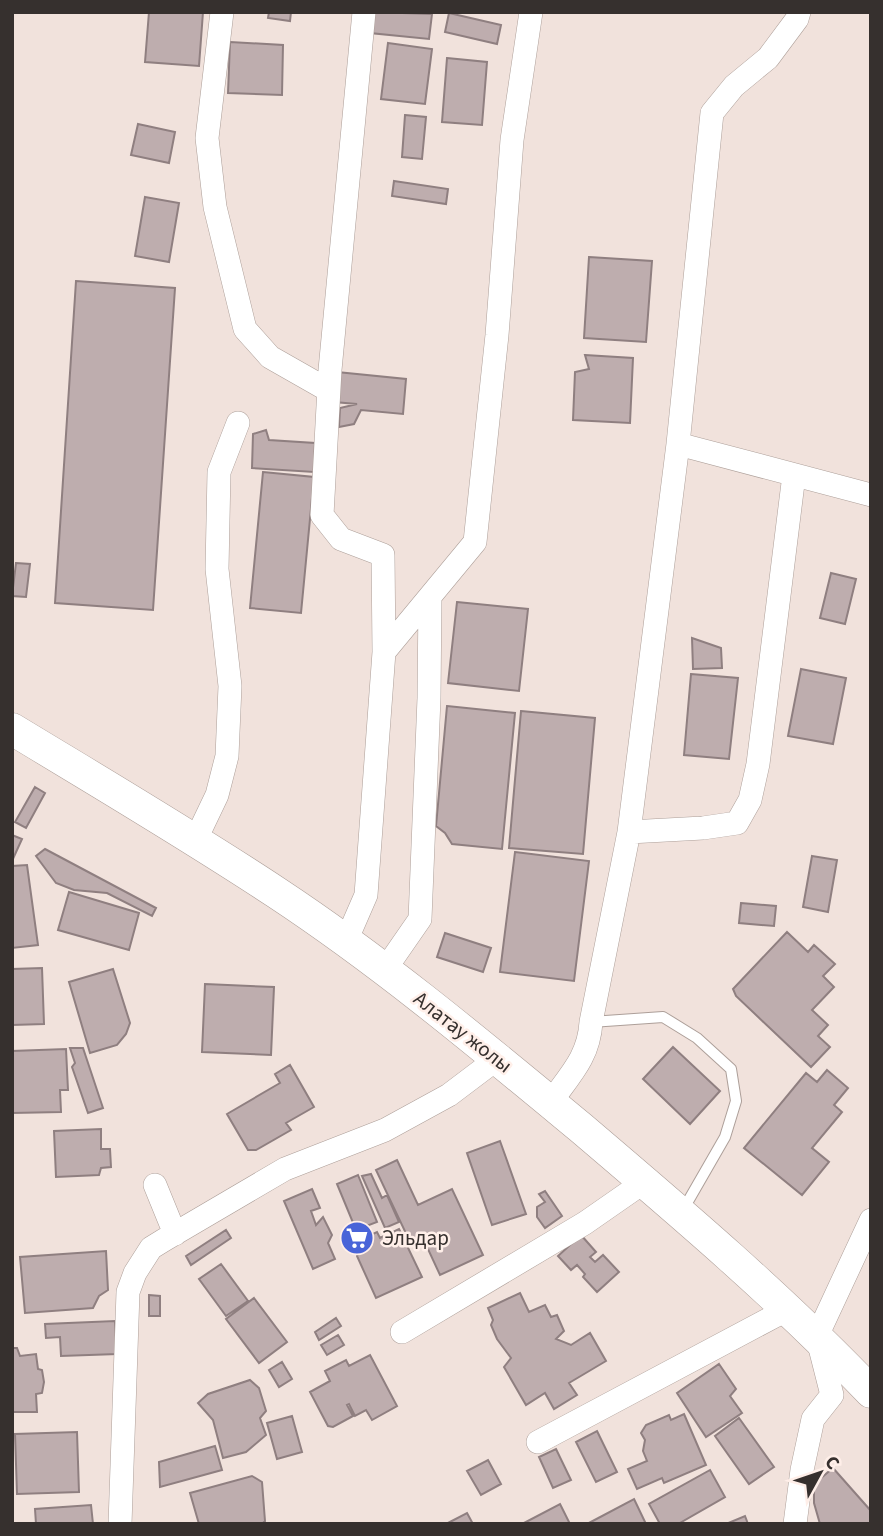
<svg xmlns="http://www.w3.org/2000/svg" width="883" height="1536" viewBox="0 0 883 1536" font-family="'Source Sans 3',sans-serif">
<rect width="100%" height="100%" fill="#f1e2dc"/>
<path fill="#beadae" stroke="#8f7f80" stroke-width="2" d="M149 12H203L199 66 145 62Z
M269 12H291L290 21 268 18Z
M372 12 432 14 429 39 370 33Z
M449 13 501 25 497 44 445 32Z
M230 42 283 45 282 95 228 93Z
M388 43 432 49 425 104 381 99Z
M447 58 487 62 482 125 442 122Z
M405 115 426 117 422 159 402 157Z
M138 124 175 132 169 163 131 155Z
M394 181 448 189 446 204 392 196Z
M145 197 179 203 169 262 135 256Z
M589 257 652 261 646 342 584 338Z
M76 281 175 288 153 610 55 603Z
M585 355 633 358 630 423 573 420 575 372 589 369Z
M337 372 406 379 403 414 361 410 354 424 339 427 340 408 357 404 334 402Z
M266 430 269 440 315 443 314 472 252 468 253 434Z
M263 472 314 477 301 613 250 608Z
M16 563 30 564 26 597 12 596Z
M831 573 856 579 845 624 820 618Z
M457 602 528 609 519 691 448 683Z
M692 638 721 648 722 668 693 669Z
M801 669 846 678 833 744 788 736Z
M691 674 738 678 729 759 684 755Z
M447 706 515 713 502 849 452 844 445 833 436 826Z
M521 711 595 718 583 854 509 848Z
M35 787 45 793 26 828 15 822Z
M12 835 22 839 12 861Z
M45 849 156 908 152 916 107 893 74 890 56 883 36 856Z
M515 852 589 861 574 981 500 972Z
M812 856 837 860 828 912 803 907Z
M27 865 38 945 12 948V866Z
M69 892 139 913 129 950 58 930Z
M741 903 776 906 774 926 739 923Z
M787 932 808 952 814 945 835 964 823 976 834 987 812 1010 828 1025 818 1036 830 1047 811 1067 736 996 733 989Z
M445 933 491 948 483 972 437 957Z
M42 968 44 1024 12 1025V969Z
M113 969 130 1023 126 1034 117 1045 90 1053 69 982Z
M205 984 274 987 271 1055 202 1052Z
M673 1047 720 1091 690 1124 643 1079Z
M70 1048H83L103 1108 88 1113 72 1067 75 1063Z
M66 1049 68 1090H60L61 1112 12 1113V1051Z
M290 1065 314 1107 286 1123 291 1130 256 1150H248L227 1114 280 1083 275 1074Z
M827 1070 848 1088 834 1105 842 1112 812 1148 829 1162 802 1195 744 1148 806 1073 817 1082Z
M101 1129V1149H110L111 1167 101 1168 99 1175 56 1177 54 1131Z
M500 1141 526 1214 492 1225 467 1153Z
M397 1160 418 1205 452 1189 483 1255 440 1275 422 1236 410 1242 376 1170Z
M371 1174 382 1198 387 1195 399 1222 385 1228 362 1176Z
M358 1175 377 1222 356 1230 337 1184Z
M312 1189 320 1208 311 1211 316 1225 323 1217 332 1235 328 1243 335 1259 313 1269 284 1201Z
M545 1191 562 1216 545 1228 537 1217V1207L545 1202 539 1194Z
M399 1229 422 1277 376 1298 357 1256 366 1237 377 1232 380 1238Z
M226 1230 231 1238 191 1265 186 1256Z
M581 1235 596 1252 590 1257 595 1262 603 1255 619 1272 597 1292 583 1277 585 1274 577 1265 571 1270 558 1256Z
M106 1251 108 1290 99 1296 93 1308 25 1313 20 1257Z
M221 1264 248 1301 226 1316 199 1279Z
M520 1293 529 1312 545 1305 551 1317 557 1315 564 1331 556 1339 571 1345 590 1333 606 1361 569 1383 577 1395 554 1409 545 1393 526 1405 504 1367 511 1358 497 1339 491 1325 493 1320 488 1308Z
M149 1295 160 1296V1316H149Z
M254 1298 287 1342 259 1363 226 1319Z
M336 1318 341 1326 319 1340 315 1332Z
M115 1321 117 1354 61 1356 60 1337 46 1338 45 1324Z
M338 1335 344 1345 327 1355 321 1345Z
M12 1348H17L20 1356 36 1354 38 1369 42 1370 44 1382 42 1393 36 1394 37 1412H12Z
M370 1355 397 1406 372 1420 366 1410 355 1416 349 1404 347 1405 353 1416 333 1427 328 1426 310 1392 330 1381 325 1371 346 1360 349 1366Z
M282 1362 292 1379 279 1387 269 1370Z
M719 1364 736 1389 730 1396 742 1413 706 1437 677 1393Z
M250 1380 259 1388 266 1411 260 1418 266 1435 246 1452 223 1458 213 1420 198 1403 208 1394Z
M684 1414 706 1465 664 1483 662 1478 637 1489 628 1469 647 1461 643 1451 645 1440 641 1433 646 1425 669 1415 671 1420Z
M292 1416 302 1452 277 1459 267 1423Z
M739 1418 774 1467 749 1484 715 1436Z
M597 1431 617 1472 596 1482 576 1442Z
M77 1432 79 1492 17 1494 15 1434Z
M215 1446 222 1470 160 1487 159 1462Z
M556 1449 571 1480 553 1488 539 1457Z
M488 1460 501 1484 481 1495 467 1471Z
M833 1468 871 1511V1524H820L814 1503V1484Z
M710 1470 725 1497 678 1524H660L649 1504Z
M252 1476 262 1482 265 1521 262 1524H199L190 1493Z
M634 1499 646 1524H587Z
M560 1504 570 1524H522L524 1523Z
M91 1505 93 1524H36L35 1509Z
M467 1513 473 1524H446Z
M745 1516 748 1524H726Z"/>
<g fill="none" stroke-linecap="round" stroke-linejoin="round">
<defs>
<path id="lane" d="M591 1022 663 1017 697 1038 731 1069 736 1101 725 1137 683 1210"/>
<path id="street" d="M222 12 207 138 215 207 245 329 270 357 328 390
M364 12 330 370 322 515 341 539 383 555 384 652
M678 444 712 113 734 86 768 58 797 19 799 12
M629 832 703 828 737 823 750 800 758 764 794 475
M195 841 217 795 227 756 230 686 217 569 219 472 238 423
M346 941 366 895 384 652 475 542 497 335 512 140 531 12
M384 971 420 919 429 698 430 597
M550 1103C570 1075 589 1057 591 1022L629 832 678 444 871 495
M155 1185 175 1234
M402 1332 585 1223 644 1182
M538 1442 788 1309
M120 1524 128 1292 135 1273 151 1248 164 1240 285 1169 385 1130 449 1095 498 1058
M795 1524 802 1470 813 1419 832 1395 817 1336 871 1220"/>
<path id="secondary" d="M12 729C101 783 191 836 277 893 383 963 482 1046 580 1127 680 1212 780 1297 871 1392"/>
</defs>
<use href="#lane" stroke="#ad9f99" stroke-width="12"/>
<use href="#street" stroke="#ad9f99" stroke-width="24"/>
<use href="#secondary" stroke="#ad9f99" stroke-width="33"/>
<use href="#lane" stroke="#fff" stroke-width="10"/>
<use href="#street" stroke="#fff" stroke-width="23"/>
<use href="#secondary" stroke="#fff" stroke-width="32"/>
</g>
<defs>
<symbol id="supermarket-disc" viewBox="-11 -11 22 22"><circle r="9.5" fill="#4964d8" stroke="#ffefe9"/><path d="M-6-5.5h2.5l.6 2H6L4.5 2H-2.5L-4.4-4H-6ZM-1.5 3.2a1.3 1.3 0 1 0 .1 0ZM3 3.2a1.3 1.3 0 1 0 .1 0Z" fill="#fff"/></symbol>
</defs>
<g fill-rule="evenodd">
<use href="#supermarket-disc" x="338" y="1219" width="38" height="38"/>
</g>
<g text-anchor="middle" stroke-width="5" stroke-linejoin="round" paint-order="stroke">
<g font-size="21" fill="#36302e" stroke="#ffefe9">
<text transform="translate(463 1032) rotate(38)" y="7">Алатау жолы</text>
</g>
<g font-size="21" fill="#36302e" stroke="#ffefe9" text-anchor="start">
<text x="382" y="1245">Эльдар</text>
</g>
</g>
<rect width="883" height="1536" fill="none" stroke="#36302e" stroke-width="28"/>
<g transform="translate(820 1473) rotate(50)" stroke="#ffefe9" stroke-width="5" paint-order="stroke">
<path d="M0-5L12 26L0 18L-12 26Z" fill="#36302e"/>
<text y="-10" font-size="19" font-weight="bold" text-anchor="middle" fill="#36302e">С</text>
</g>
</svg>
